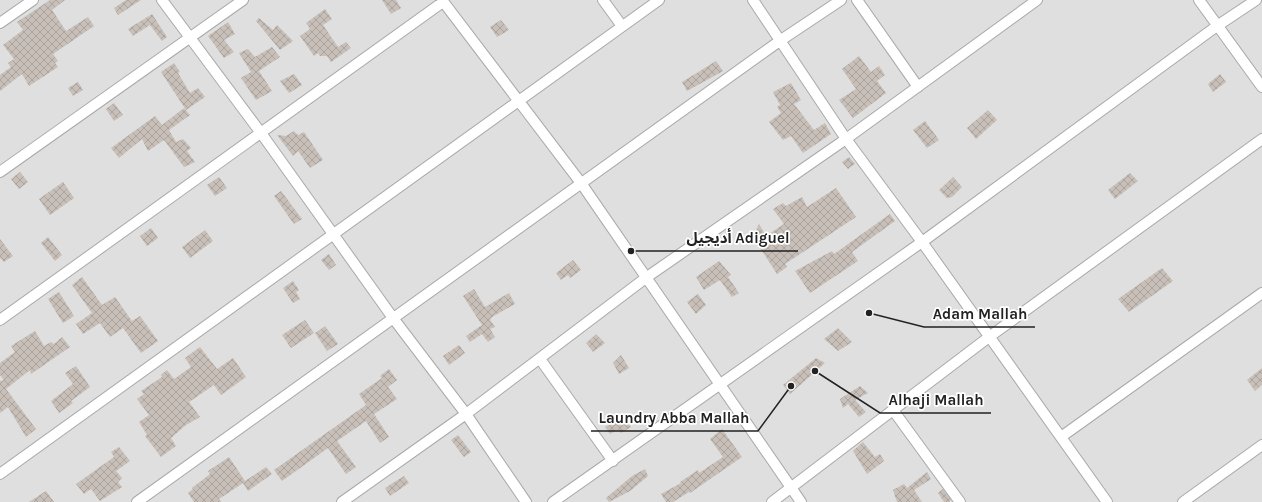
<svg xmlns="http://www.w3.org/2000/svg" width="1262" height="502" viewBox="0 0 1262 502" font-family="Karla,'Noto Sans Arabic',sans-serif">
<defs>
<pattern id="building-cross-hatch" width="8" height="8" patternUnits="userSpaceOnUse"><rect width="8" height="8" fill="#c7bfb8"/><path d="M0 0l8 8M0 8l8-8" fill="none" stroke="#aba49e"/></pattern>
</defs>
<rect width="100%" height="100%" fill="#f2efe9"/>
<path fill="#e0dfdf" d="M0 0H1262V502H0Z"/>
<path fill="url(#building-cross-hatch)" d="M50 0H65L52 10 66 31 88 17 94 26 53 54 58 61 55 63 58 67 29 86 22 74 0 91V75L11 67 8 63 14 59 3 45 23 30 17 22Z
M126 0H141L118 15 114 8Z
M382 0H396L401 8 391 14Z
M325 9 332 19 323 25 338 47 346 42 351 48 331 62 327 56H320L318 53 314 56 300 36 310 29 306 23Z
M152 14 167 37 162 41 150 25 133 36 128 29Z
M259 18 273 30 277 25 293 41 280 50 256 21Z
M501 20 509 30 497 37 490 27Z
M228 22 235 34 224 40 234 52 224 58 208 36Z
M272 47 280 57 259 71 272 91 256 100 241 78 251 72 239 53 248 49 255 57Z
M859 56 871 72 879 66 885 75 877 81 886 93 853 118 839 100 856 89 842 69Z
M716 61 723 71 687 91 682 82Z
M174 63 180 72 178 73 190 93 198 88 205 97 186 110 161 72Z
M294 74 302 85 289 93 280 81Z
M1220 74 1226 82 1213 92 1208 84Z
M78 82 83 90 73 96 68 88Z
M791 83 801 100 794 104 814 130 825 123 831 134 803 153 791 136 783 140 769 122 781 113 777 107 780 105 773 92Z
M114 103 123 115 114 121 106 109Z
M184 108 190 115 169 130 176 142 183 139 191 148 187 151 195 162 184 167 164 140 148 151 142 139 119 158 111 148 155 116 162 125Z
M988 110 997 120 976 139 967 128Z
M925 121 939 140 927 148 913 130Z
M294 131 298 135 304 132 323 160 310 168 298 151 293 156 277 135 286 136Z
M849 157 855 164 848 169 842 162Z
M20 172 28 182 19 189 11 179Z
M1130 173 1138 181 1115 199 1108 190Z
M219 177 227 188 215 196 207 185Z
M953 177 962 187 952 197 947 198 939 190Z
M63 182 74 198 50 215 39 199Z
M836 188 856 217 785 264 787 267 777 274 753 237 759 224 766 236 784 224 773 209 783 203 786 206 802 197 807 207Z
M281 191 302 219 294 224 274 196Z
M890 214 895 221 852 252 858 261 810 293 795 271 832 251 834 254Z
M151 228 158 238 147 246 140 236Z
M205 230 213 241 190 258 182 247Z
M48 237 62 255 55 261 41 243Z
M0 239 13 256 4 262 0 258Z
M329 254 336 265 329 270 321 260Z
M573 260 581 270 570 278 568 275 561 280 556 273Z
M719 261 731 275 728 277 739 293 732 297 720 280 704 290 696 277Z
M1162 268 1173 281 1129 312 1118 299Z
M82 277 102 305 115 297 132 321 140 316 158 341 141 353 123 328 110 337 100 323 83 334 76 324 92 313 72 285Z
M293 281 299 290 296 292 300 299 293 303 283 288Z
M474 289 485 307 509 293 515 304 492 317 490 320 495 327 490 329 495 337 488 342 482 334 470 342 466 336 482 325 463 296Z
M59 292 74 316 63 323 48 299Z
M698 294 706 305 696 314 687 302Z
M305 320 314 333 291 348 282 335Z
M325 326 338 344 327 351 315 333Z
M838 328 852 342 838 351 824 339Z
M35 331 44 346 51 342 54 344 62 337 70 347 31 374 30 370 6 389 36 429 26 437 8 407 0 413V381L4 380 0 375V363L15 352 11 346Z
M596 334 605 343 593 352 586 343Z
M459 345 465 353 449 365 443 356Z
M200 347 217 369 233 358 246 377 221 395 214 385 189 402 200 417 186 425 171 438 176 446 161 457 145 436 147 435 139 422 149 415 137 399 144 394 141 391 162 377 161 375 167 370 174 379 191 367 185 358Z
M621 355 629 368 619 374 613 363Z
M816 358 825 363 790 394 783 385Z
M76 366 90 387 71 401 73 403 59 413 51 401 73 384 65 373Z
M1262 368V385L1255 391 1247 380Z
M389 369 397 380 388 387 397 399 374 414 389 437 380 443 366 421 337 441 356 467 346 474 328 448 282 481 274 470 366 405 359 394 382 378 380 376Z
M860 386 868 393 855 400 866 412 859 417 848 404 843 408 840 399Z
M623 416 631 427 621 433 618 430 610 434 605 427Z
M722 429 742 457 690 493 689 492 673 502H666L661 494 681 483 680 482 698 470 699 473 723 457 710 439Z
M458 435 471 452 464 457 451 440Z
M863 442 875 457 880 454 884 461 867 474 853 451Z
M119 447 130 461 116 471 122 478 118 482 122 487 100 501 91 489 84 494 76 484 114 457 111 452Z
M229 457 245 481 266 467 272 474 248 491 243 483 219 499 221 502H194L188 493 193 489 192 488 210 474 208 471Z
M645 469 648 476 630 491 609 502 606 498 632 476Z
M927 472 931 479 914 490 922 502H897L893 490 904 484 907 488Z
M404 476 409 483 390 496 385 488Z
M943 489 951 500 949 502H944L938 493Z
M46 491 54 502H29Z"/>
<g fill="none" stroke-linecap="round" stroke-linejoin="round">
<defs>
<path id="minor" d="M162 0 261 133 393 318 466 414 526 502
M442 0 581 183 801 502
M603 0 622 26
M753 0 846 139 922 242 1107 502
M857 0 918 87
M1199 0 1262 87
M0 23 33 0
M0 172 243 0
M0 320 443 2
M540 359 613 461
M893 410 960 502
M1061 437 1262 293
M0 474 659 0
M137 502 781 40 841 0
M342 502 466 414 647 277 846 139 1037 0
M553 502 922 242 1217 26 1256 0
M772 502 989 337 1262 139
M1183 502 1262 445"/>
</defs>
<use href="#minor" stroke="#a9a9a9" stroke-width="12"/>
<use href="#minor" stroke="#fff" stroke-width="10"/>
</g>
<path fill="none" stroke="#222" stroke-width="1.5" d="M631 251L679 251H798M869 313L924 327H1035M815 371L880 413H991M791 386L758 431H591"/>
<g fill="#222" stroke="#fff" stroke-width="1.5">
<circle cx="631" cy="251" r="4"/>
<circle cx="869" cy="313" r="4"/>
<circle cx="815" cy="371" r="4"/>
<circle cx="791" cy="386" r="4"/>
</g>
<g font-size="15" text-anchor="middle" font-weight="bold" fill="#222" stroke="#fff" stroke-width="3.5" stroke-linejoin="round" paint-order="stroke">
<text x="738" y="243">أديجيل Adiguel</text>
<text x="980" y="319">Adam Mallah</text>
<text x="936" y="405">Alhaji Mallah</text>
<text x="674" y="423">Laundry Abba Mallah</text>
</g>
</svg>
